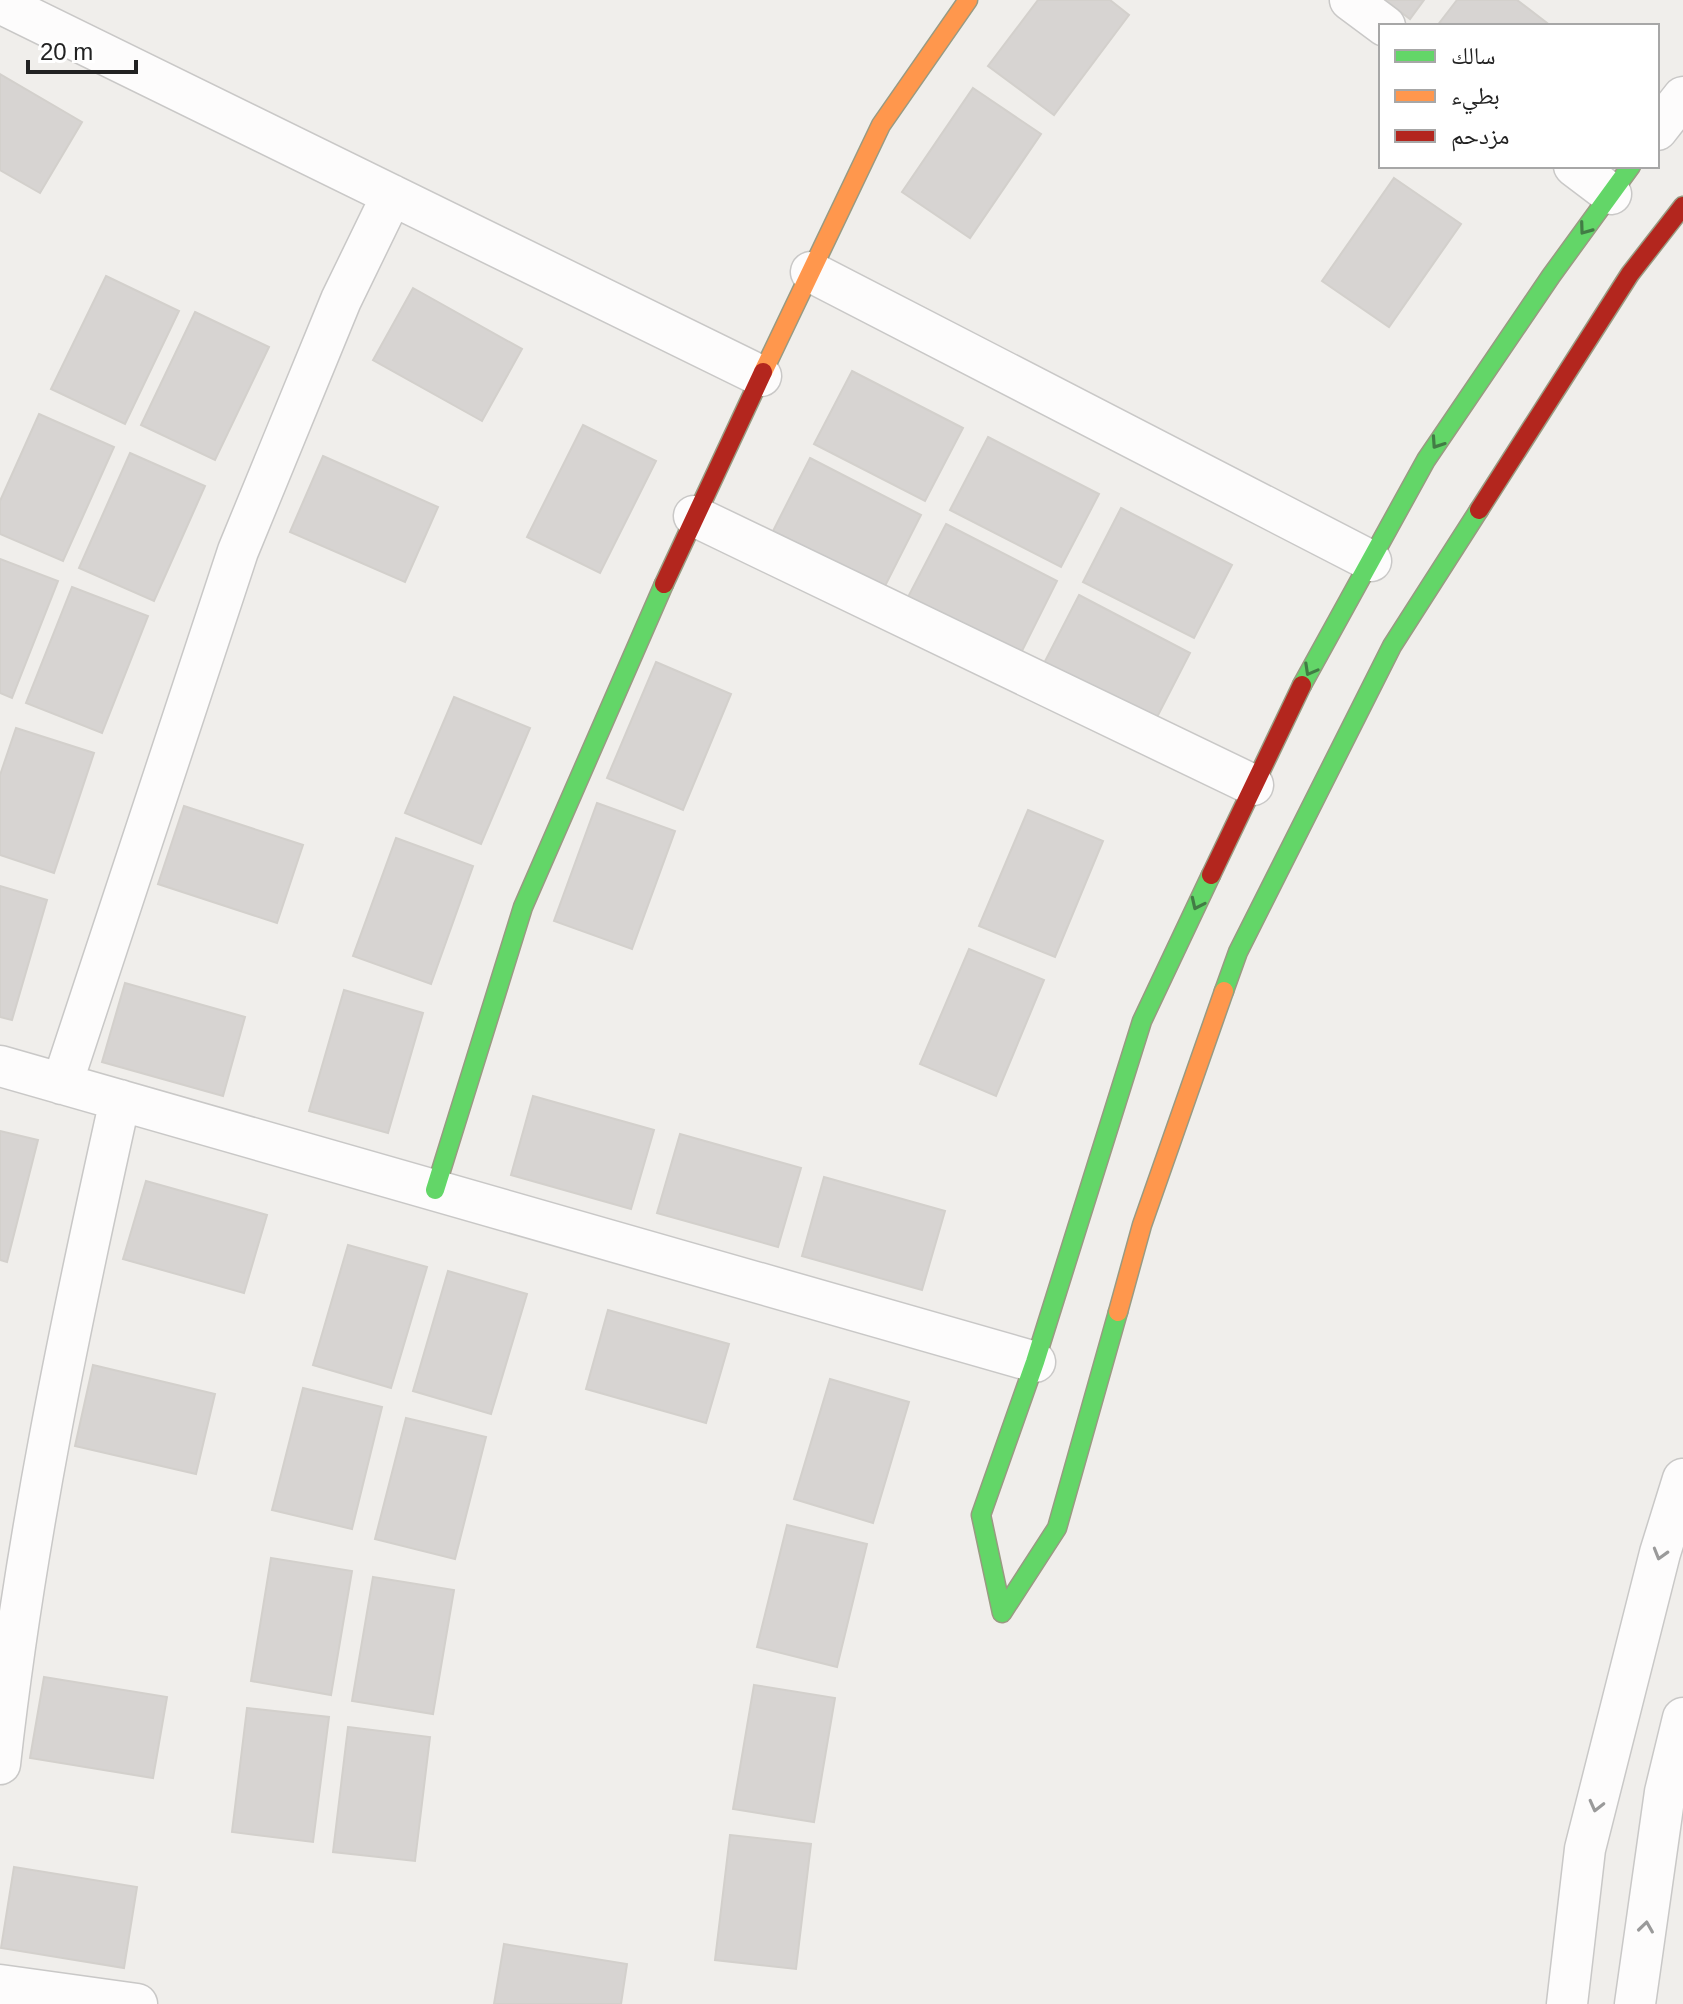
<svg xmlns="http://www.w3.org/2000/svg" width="1683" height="2004" viewBox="0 0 1683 2004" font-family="Arial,'Noto Naskh Arabic',sans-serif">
<rect width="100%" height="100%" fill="#f0eeeb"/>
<path fill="#d7d4d2" stroke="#d3d0cc" stroke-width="2" d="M1038 0H1110L1129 15 1054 115 988 66Z
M1385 0H1424L1410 19Z
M1457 0H1517L1551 26H1437Z
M0 74 82 122 40 193 0 170Z
M973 88 1041 134 970 238 902 192Z
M1394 178 1461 224 1389 327 1322 281Z
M106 276 179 311 125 424 51 389Z
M413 288 522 349 482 421 373 360Z
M195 312 269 347 215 460 141 425Z
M852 371 963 428 925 501 814 444Z
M39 414 114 447 63 561 0 534V501Z
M583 425 656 461 600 573 527 537Z
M988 437 1099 494 1061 567 950 510Z
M130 453 205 486 154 601 79 568Z
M323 456 438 507 405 582 290 532Z
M810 458 921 515 884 588 773 531Z
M1121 508 1232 565 1194 638 1083 582Z
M946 524 1057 581 1020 655 908 597Z
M0 559 58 581 12 698 0 693Z
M72 587 148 616 102 733 26 703Z
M1079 595 1190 653 1153 725 1041 669Z
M656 662 731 694 683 810 607 778Z
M454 697 530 728 481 844 405 813Z
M16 728 94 753 54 873 0 855V775Z
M597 803 675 831 632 949 554 921Z
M184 806 303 845 277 923 158 884Z
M1028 810 1103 841 1055 957 979 926Z
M396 838 473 866 431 984 353 956Z
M0 886 47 900 12 1020 0 1017Z
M969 949 1044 980 996 1096 920 1064Z
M125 983 245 1017 223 1096 102 1062Z
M344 990 423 1013 388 1133 309 1111Z
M533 1096 654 1130 631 1209 511 1175Z
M0 1131 38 1140 7 1262 0 1260Z
M680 1134 801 1168 778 1247 657 1213Z
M824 1177 945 1211 922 1290 802 1256Z
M146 1181 267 1215 244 1293 123 1259Z
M348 1245 427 1267 391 1388 313 1365Z
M448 1271 527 1294 491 1414 413 1391Z
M608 1310 729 1344 706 1423 586 1389Z
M93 1365 215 1394 196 1474 75 1446Z
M830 1379 909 1402 873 1523 794 1499Z
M303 1388 382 1407 352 1529 272 1510Z
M406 1418 486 1437 455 1559 375 1539Z
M787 1525 867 1544 837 1667 757 1647Z
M271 1558 352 1571 331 1695 251 1681Z
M373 1577 454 1590 433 1714 352 1701Z
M44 1677 167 1697 153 1778 30 1758Z
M754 1685 835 1698 814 1822 733 1809Z
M247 1708 329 1717 313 1842 232 1832Z
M348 1727 430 1737 415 1861 333 1852Z
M730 1835 811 1844 796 1969 715 1960Z
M14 1867 137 1887 124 1968 1 1948Z
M504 1944 627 1964 621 2004H494Z"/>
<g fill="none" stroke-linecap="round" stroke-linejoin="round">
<defs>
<path id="street" d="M1350 0 1385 26
M0 3 761 376
M1657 130 1683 97
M1574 166 1611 194
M811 272 1371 561
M694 516 1253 785
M0 1066 1035 1362
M62 1084 238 551 341 300 392 195
M0 1764C25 1540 71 1320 120 1100
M0 1985 137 2004
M1567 2004 1585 1849 1660 1553 1683 1479
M1635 2004 1665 1792 1683 1718"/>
<path id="fast" d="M1302 685 1426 460 1551 276 1631 166
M1224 991 1238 952 1392 646 1479 510
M435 1190 523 907 664 584
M1118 1312 1057 1528 1002 1613 981 1515 1035 1362 1142 1021 1211 875"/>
<path id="slow" d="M763 372 881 125 968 0
M1118 1312 1142 1225 1224 991"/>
<path id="jam" d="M1479 510 1630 274 1683 206
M664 584 763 372
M1211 875 1302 685"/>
</defs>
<use href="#street" stroke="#c9c8c7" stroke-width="43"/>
<use href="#fast" stroke="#999a82" stroke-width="21"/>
<use href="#slow" stroke="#999a82" stroke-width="21"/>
<use href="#jam" stroke="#999a82" stroke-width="21"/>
<use href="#street" stroke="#fdfcfc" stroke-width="40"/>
<use href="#fast" stroke="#63d668" stroke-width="18"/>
<use href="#slow" stroke="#ff974d" stroke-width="18"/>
<use href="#jam" stroke="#b3261e" stroke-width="18"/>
</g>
<defs><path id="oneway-chevron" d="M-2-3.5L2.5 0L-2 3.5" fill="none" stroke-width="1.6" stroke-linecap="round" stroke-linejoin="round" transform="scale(2)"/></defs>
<g stroke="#427c45">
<use href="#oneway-chevron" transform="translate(1585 229) rotate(126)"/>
<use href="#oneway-chevron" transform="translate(1437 443) rotate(124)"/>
<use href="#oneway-chevron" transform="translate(1310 670) rotate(119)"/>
<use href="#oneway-chevron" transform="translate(1197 904) rotate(115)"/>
</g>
<g stroke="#9a9a9a">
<use href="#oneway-chevron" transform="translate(1660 1554) rotate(106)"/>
<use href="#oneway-chevron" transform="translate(1596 1806) rotate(104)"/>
<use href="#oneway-chevron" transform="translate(1646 1927) rotate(-82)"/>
</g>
<rect x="1379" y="24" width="280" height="144" fill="#ffffff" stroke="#a7a7a7" stroke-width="2"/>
<rect x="1395" y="50" width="40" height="12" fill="#63d668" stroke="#a7a7a7" stroke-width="2"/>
<text x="1451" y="64" font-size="24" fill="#222222">سالك</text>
<rect x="1395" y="90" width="40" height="12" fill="#ff974d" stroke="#a7a7a7" stroke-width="2"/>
<text x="1451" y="104" font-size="24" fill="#222222">بطيء</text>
<rect x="1395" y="130" width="40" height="12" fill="#b3261e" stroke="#a7a7a7" stroke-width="2"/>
<text x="1451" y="144" font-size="24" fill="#222222">مزدحم</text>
<path d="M28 60v12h108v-12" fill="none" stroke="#222222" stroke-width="4"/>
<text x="40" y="60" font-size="24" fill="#222222" stroke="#ffffff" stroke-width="6" paint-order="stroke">20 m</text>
</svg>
